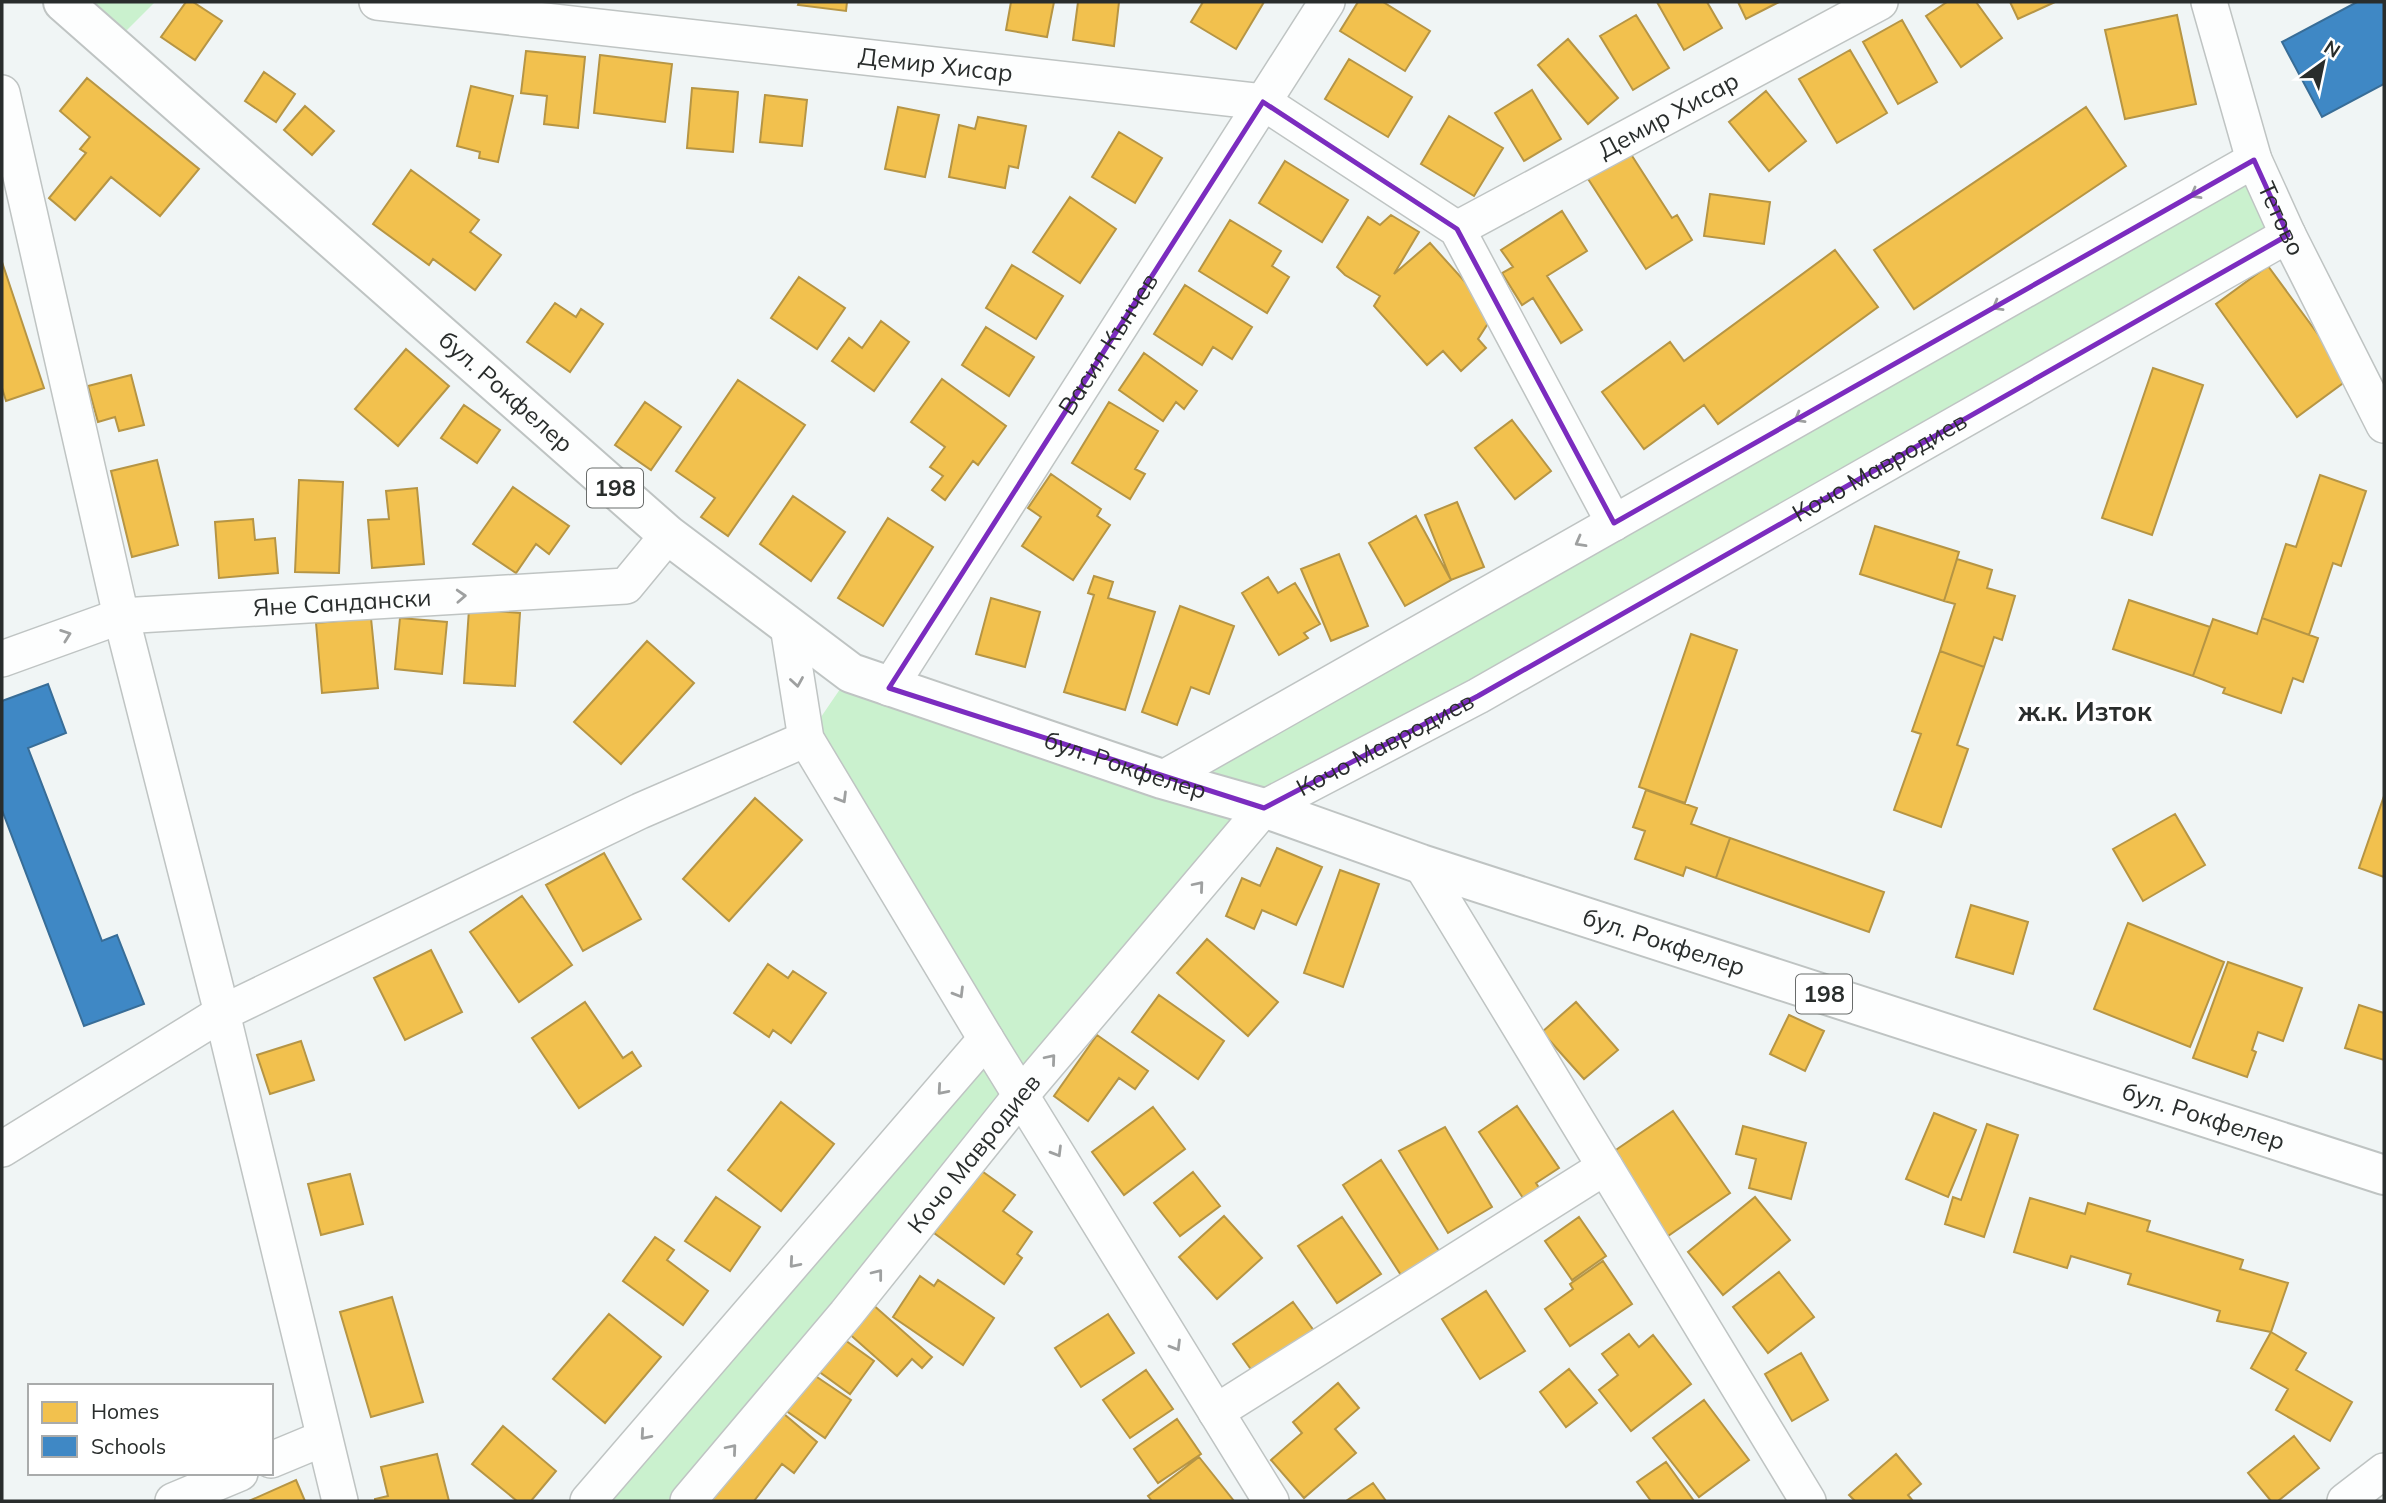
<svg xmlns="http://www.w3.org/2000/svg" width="2386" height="1503" viewBox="0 0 2386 1503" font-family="Mulish,sans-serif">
<rect width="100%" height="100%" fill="#f0f5f5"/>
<path fill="#caf1ce" d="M63 2H155L112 45Z
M2254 160 2288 235 1264 808 688 1501H588L986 1039 806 739 851 673 1162 779Z"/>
<path fill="#f2c14e" stroke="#b69544" stroke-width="2" d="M186 2H193L222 21 195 60 161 37Z
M799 2H847L846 11 798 5Z
M1011 2H1054L1047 37 1006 30Z
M1078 2H1119L1114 46 1073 40Z
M1203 2H1264L1236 49 1191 22Z
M1358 2H1383L1430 31 1405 71 1340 31Z
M1657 2H1707L1722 28 1684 50Z
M1738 2H1779L1746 19Z
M1947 2H1976L2002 38 1961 67 1926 16Z
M2010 2H2055L2018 19Z
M1636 15 1669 68 1633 90 1600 36Z
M2177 15 2196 104 2125 119 2105 30Z
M1902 20 1937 82 1898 104 1863 42Z
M1568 39 1618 98 1588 124 1538 65Z
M1850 50 1887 113 1837 143 1799 79Z
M526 51 585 57 578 128 544 124 547 96 521 93Z
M600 55 672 64 665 122 594 113Z
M1349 59 1412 97 1388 137 1325 99Z
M264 72 295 94 276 122 245 101Z
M87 78 199 169 160 216 111 177 75 220 49 198 86 153 80 149 90 137 60 111Z
M471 86 513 96 498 162 479 158 480 152 457 146Z
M692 88 738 92 733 152 687 148Z
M1532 90 1561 139 1524 161 1495 113Z
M1766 91 1806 141 1769 171 1729 122Z
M765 95 807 100 802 146 760 142Z
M305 106 334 131 312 155 284 130Z
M898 107 939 115 925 177 885 169Z
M2086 107 2126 166 1914 309 1874 250Z
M1449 116 1503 148 1474 196 1421 164Z
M978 117 1026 126 1018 168 1009 166 1005 188 949 177 959 125 975 129Z
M1119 132 1162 158 1135 203 1092 177Z
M1625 145 1672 218 1677 215 1692 240 1646 269 1583 171Z
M1285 161 1348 200 1322 242 1259 203Z
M411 170 479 220 470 232 501 255 475 290 433 259 429 265 373 224Z
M1710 194 1770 202 1764 244 1704 236Z
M1070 197 1116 229 1080 283 1033 252Z
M1562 211 1587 251 1547 276 1582 330 1561 343 1533 298 1522 305 1502 273 1513 267 1501 250Z
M1391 215 1419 232 1394 274 1430 243 1494 314 1478 339 1486 348 1461 371 1443 351 1427 365 1374 306 1380 296 1345 275 1337 267 1368 217 1380 225Z
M1230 220 1281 251 1272 266 1289 277 1267 313 1199 271Z
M1835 250 1878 307 1718 424 1704 405 1644 449 1602 392 1670 342 1684 361Z
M2 262 44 388 6 401 2 388Z
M1012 265 1063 296 1036 339 986 308Z
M2268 266 2350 378 2297 417 2216 304Z
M799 277 845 308 817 349 771 318Z
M1185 285 1252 327 1232 359 1213 347 1202 365 1154 334Z
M555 303 576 317 581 309 603 324 570 372 527 342Z
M881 321 909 342 874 391 832 361 849 338 862 348Z
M986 327 1034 357 1009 396 962 365Z
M406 349 449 386 398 446 355 409Z
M1144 353 1197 391 1184 409 1176 402 1163 421 1119 390Z
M2153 368 2203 385 2152 535 2102 518Z
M131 375 144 425 119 431 115 417 98 422 88 386Z
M942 379 1006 426 978 465 973 461 945 500 932 490 943 476 930 467 945 447 911 422Z
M738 380 805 425 728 536 701 517 715 498 676 471Z
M645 402 681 427 651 470 615 445Z
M1109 402 1158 431 1135 469 1145 474 1130 499 1072 463Z
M464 405 500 430 477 463 441 438Z
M1512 420 1551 471 1515 499 1475 448Z
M157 460 178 545 132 557 111 471Z
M1051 474 1101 509 1097 516 1110 525 1073 580 1022 546 1041 517 1028 508Z
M2320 475 2366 491 2341 566 2333 563 2309 635 2262 618 2286 544 2296 547Z
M299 480 343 482 339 573 295 572Z
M513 487 569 526 549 554 536 544 516 573 473 544Z
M417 488 424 564 372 568 368 520 389 519 386 491Z
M793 496 845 532 811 581 760 544Z
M1457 502 1484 567 1451 580 1425 515Z
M1416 516 1451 580 1405 606 1369 543Z
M888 518 933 547 883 626 838 598Z
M253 519 255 540 275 538 278 573 219 578 215 522Z
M1875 526 1959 552 1944 601 1860 574Z
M1339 554 1368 626 1331 641 1301 569Z
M1957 559 1992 570 1987 588 2015 596 2002 640 1994 637 1984 667 1940 651 1955 604 1944 601Z
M1094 576 1113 582 1108 598 1155 612 1125 710 1064 692 1094 595 1088 593Z
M1268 577 1278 593 1295 583 1320 624 1304 633 1308 638 1279 655 1242 593Z
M991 598 1040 612 1025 667 976 654Z
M2129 600 2210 627 2193 676 2113 649Z
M1180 606 1234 626 1209 694 1191 687 1177 725 1142 712Z
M469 609 520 613 515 686 464 683Z
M371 618 378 688 322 693 316 623Z
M400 618 447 622 442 674 395 669Z
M2262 618 2318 638 2303 682 2293 678 2281 713 2223 693 2225 688 2193 676 2213 619 2257 634Z
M1691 634 1737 650 1685 803 1639 787Z
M647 641 694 683 621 764 574 722Z
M1940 651 1984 667 1957 745 1968 749 1941 827 1894 810 1921 734 1912 731Z
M1646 790 1697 808 1691 824 1730 838 1716 878 1686 867 1683 876 1635 859 1645 831 1633 827Z
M2384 796V877L2359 868Z
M755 798 802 840 729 921 683 879Z
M2175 814 2205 865 2143 901 2113 849Z
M1730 838 1884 892 1869 932 1716 878Z
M1277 848 1322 867 1296 925 1262 910 1254 929 1226 916 1242 878 1260 886Z
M604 853 641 919 583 951 546 885Z
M1340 870 1379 884 1343 987 1304 973Z
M522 896 572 965 519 1002 470 932Z
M1971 905 2028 922 2013 974 1956 957Z
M2128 923 2224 962 2190 1047 2094 1009Z
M1207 939 1278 1002 1248 1036 1177 973Z
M431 950 462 1012 405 1040 374 978Z
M2228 962 2302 988 2283 1041 2258 1032 2252 1050 2256 1052 2247 1077 2193 1058Z
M768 964 788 978 793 971 826 993 791 1043 773 1030 769 1037 734 1013Z
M1159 995 1224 1041 1198 1079 1132 1032Z
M585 1002 623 1058 632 1052 641 1066 579 1108 532 1038Z
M1576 1002 1618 1050 1584 1079 1542 1032Z
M2359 1005 2384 1013V1060L2345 1048Z
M1789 1015 1824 1031 1805 1071 1770 1054Z
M1097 1035 1148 1071 1135 1089 1119 1078 1088 1121 1054 1096Z
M301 1041 314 1080 270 1094 257 1055Z
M781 1102 834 1144 781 1211 728 1170Z
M1517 1106 1559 1168 1536 1183 1546 1199 1531 1210 1479 1132Z
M1153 1107 1185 1149 1124 1195 1092 1152Z
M1673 1111 1730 1193 1655 1245 1607 1156Z
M1934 1113 1976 1130 1948 1197 1906 1179Z
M1987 1124 2018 1135 1984 1237 1945 1224 1953 1197 1961 1200Z
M1743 1126 1806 1143 1791 1199 1749 1188 1756 1159 1736 1154Z
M1445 1127 1492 1207 1448 1233 1399 1151Z
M1381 1160 1446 1262 1408 1286 1343 1185Z
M979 1169 1015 1195 1003 1211 1032 1232 1017 1254 1022 1258 1004 1284 934 1233Z
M1193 1172 1220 1206 1180 1236 1154 1203Z
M350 1174 363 1224 321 1235 308 1184Z
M716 1197 760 1227 730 1271 685 1241Z
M1755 1197 1790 1240 1723 1295 1688 1252Z
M2030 1198 2085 1214 2088 1203 2150 1221 2147 1231 2243 1260 2240 1269 2288 1283 2271 1332 2217 1321 2220 1311 2128 1284 2131 1274 2071 1256 2067 1268 2014 1252Z
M1224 1216 1262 1258 1217 1299 1179 1257Z
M1342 1217 1381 1274 1337 1303 1298 1246Z
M1579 1217 1606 1256 1572 1280 1545 1241Z
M655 1237 674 1250 667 1260 708 1291 683 1325 623 1281Z
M1603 1261 1632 1304 1570 1346 1545 1309 1573 1289 1570 1284Z
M1779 1272 1814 1317 1768 1353 1733 1307Z
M920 1276 934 1286 938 1280 994 1318 963 1365 893 1317Z
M1486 1291 1525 1351 1480 1379 1442 1319Z
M392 1297 423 1402 371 1417 340 1312Z
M1293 1302 1320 1339 1260 1382 1233 1344Z
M871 1303 932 1357 922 1368 912 1359 897 1376 846 1331Z
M609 1314 661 1357 605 1423 553 1379Z
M1108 1314 1134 1353 1081 1387 1055 1348Z
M2271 1332 2306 1353 2296 1370 2352 1402 2330 1441 2276 1410 2288 1389 2251 1368Z
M1629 1334 1639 1347 1653 1335 1691 1384 1631 1431 1599 1390 1618 1375 1602 1354Z
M838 1335 874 1361 850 1394 814 1368Z
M1801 1353 1828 1400 1792 1421 1765 1374Z
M802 1367 851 1400 825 1438 775 1403Z
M1569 1369 1597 1403 1566 1427 1540 1392Z
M1146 1370 1173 1409 1130 1438 1103 1400Z
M1338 1383 1359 1408 1335 1429 1356 1453 1304 1498 1271 1460 1302 1433 1293 1422Z
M1704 1400 1749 1460 1699 1497 1653 1438Z
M771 1403 817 1442 794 1473 782 1464 754 1501H690Z
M1177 1419 1201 1454 1158 1483 1134 1449Z
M503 1426 556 1471 531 1501H517L472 1464Z
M2294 1436 2319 1468 2278 1501H2271L2248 1473Z
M437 1454 449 1501H375V1499L388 1496 381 1467Z
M1896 1454 1921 1484 1908 1495 1913 1501H1855L1849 1495Z
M1199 1457 1234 1501H1152L1148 1496Z
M1666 1462 1694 1501H1651L1637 1482Z
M296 1480 305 1501H249Z
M1373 1483 1386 1501H1346Z"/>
<path fill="#3f88c5" stroke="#386d97" stroke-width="2" d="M2357 2H2384V84L2322 117 2282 42Z
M48 684 66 733 28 748 102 941 117 935 144 1004 84 1026 2 810V701Z"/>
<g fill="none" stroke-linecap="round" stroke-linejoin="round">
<defs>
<g id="street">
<path id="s1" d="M377 2 1263 102 1457 229 1614 523"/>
<path id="s2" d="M2209 2 2254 160 2288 235 2384 425"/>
<path d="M2 93 121 616 222 1013 340 1501"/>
<path id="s3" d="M1457 229 1880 2"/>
<path d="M788 626 806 739 986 1039 1271 1501"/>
<path id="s4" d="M2 659 121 616 626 586 668 535"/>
<path id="s5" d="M889 688 1327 2"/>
<path d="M1162 779 2254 160"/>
<path d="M1421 864 1808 1501"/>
<path d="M2 1149 222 1013 640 811 806 739"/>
<path d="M1216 1412 1605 1167"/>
<path d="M271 1460 324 1438"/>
<path d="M173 1501 240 1473"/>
<path d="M588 1501 986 1039"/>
<path id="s6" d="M688 1501 846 1314 1022 1094 1264 808 1478 696 2288 235"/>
<path d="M2345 1501 2384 1471"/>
</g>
<g id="primary">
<path id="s7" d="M63 2 668 535 851 673 1162 779 1264 808 1421 864 2384 1175"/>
</g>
</defs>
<use href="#street" stroke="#bfc4c3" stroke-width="38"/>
<use href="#primary" stroke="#bfc4c3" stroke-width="42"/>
<use href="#street" stroke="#fdfefe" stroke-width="35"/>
<use href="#primary" stroke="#fdfefe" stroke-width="38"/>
</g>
<defs><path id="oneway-chevron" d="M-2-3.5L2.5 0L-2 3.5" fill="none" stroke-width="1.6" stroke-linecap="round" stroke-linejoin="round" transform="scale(1.75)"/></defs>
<g stroke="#9ea0a0">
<use href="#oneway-chevron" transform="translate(2195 194) rotate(151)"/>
<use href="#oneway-chevron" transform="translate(1997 306) rotate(150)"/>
<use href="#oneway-chevron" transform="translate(1799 418) rotate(150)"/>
<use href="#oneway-chevron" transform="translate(1580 542) rotate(151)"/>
<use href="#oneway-chevron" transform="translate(461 596) rotate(-3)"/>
<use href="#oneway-chevron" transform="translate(66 635) rotate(-20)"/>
<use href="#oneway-chevron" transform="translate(797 682) rotate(81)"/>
<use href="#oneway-chevron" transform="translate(842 798) rotate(59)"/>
<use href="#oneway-chevron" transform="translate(1199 886) rotate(-50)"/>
<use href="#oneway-chevron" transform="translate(959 993) rotate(59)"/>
<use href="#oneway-chevron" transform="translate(1051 1059) rotate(-50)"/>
<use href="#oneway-chevron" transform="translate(942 1090) rotate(131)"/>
<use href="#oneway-chevron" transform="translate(1057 1152) rotate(59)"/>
<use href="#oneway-chevron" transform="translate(794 1263) rotate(131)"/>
<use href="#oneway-chevron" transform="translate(878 1274) rotate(-52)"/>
<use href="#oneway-chevron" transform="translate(1176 1346) rotate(59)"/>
<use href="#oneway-chevron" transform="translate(645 1435) rotate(131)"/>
<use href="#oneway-chevron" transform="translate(732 1449) rotate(-50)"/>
</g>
<path fill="none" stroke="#7b2cbf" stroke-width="5" stroke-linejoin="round" d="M1263 102 1457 229 1614 523 2254 160 2288 235 1478 696 1264 808 889 688Z"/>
<g text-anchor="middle" stroke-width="7" stroke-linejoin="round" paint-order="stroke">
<g fill="#fff" stroke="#696c6b" stroke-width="2">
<rect x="587" y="468.5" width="56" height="39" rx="5"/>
<rect x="1796" y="974.5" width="56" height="39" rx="5"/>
</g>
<g font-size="23" font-weight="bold" fill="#292d2c">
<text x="615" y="496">198</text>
<text x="1824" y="1002">198</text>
</g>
<g font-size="24" fill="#292d2c" stroke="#fff">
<text dy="8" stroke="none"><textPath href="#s1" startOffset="562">Демир Хисар</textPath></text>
<text dy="8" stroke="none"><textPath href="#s3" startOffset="240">Демир Хисар</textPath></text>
<text dy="8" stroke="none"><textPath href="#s2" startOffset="229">Тетово</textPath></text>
<text dy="8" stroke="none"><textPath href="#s5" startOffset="408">Васил Кънчев</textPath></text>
<text dy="8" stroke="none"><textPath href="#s7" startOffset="590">бул. Рокфелер</textPath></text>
<text dy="8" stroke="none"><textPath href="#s6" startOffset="1605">Кочо Мавродиев</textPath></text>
<text dy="8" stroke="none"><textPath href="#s4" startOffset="348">Яне Сандански</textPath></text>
<text dy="8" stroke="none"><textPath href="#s6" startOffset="1038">Кочо Мавродиев</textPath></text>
<text dy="8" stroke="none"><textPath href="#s7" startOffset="1325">бул. Рокфелер</textPath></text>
<text dy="8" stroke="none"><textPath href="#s7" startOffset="1892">бул. Рокфелер</textPath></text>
<text dy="8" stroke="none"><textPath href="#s7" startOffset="2459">бул. Рокфелер</textPath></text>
<text dy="8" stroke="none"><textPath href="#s6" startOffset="450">Кочо Мавродиев</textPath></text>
</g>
<g font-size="26" font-weight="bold" fill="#292d2c" stroke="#fff">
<text x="2085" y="721">ж.к. Изток</text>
</g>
</g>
<rect width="2386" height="1503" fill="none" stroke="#292d2c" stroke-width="7"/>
<rect x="28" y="1384" width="245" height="91" fill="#ffffff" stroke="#a9abab" stroke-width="2"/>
<rect x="42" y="1402" width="35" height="21" fill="#f2c14e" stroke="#a9abab" stroke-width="2"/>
<text x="91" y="1419" font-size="21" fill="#292d2c">Homes</text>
<rect x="42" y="1436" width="35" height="21" fill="#3f88c5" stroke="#a9abab" stroke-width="2"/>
<text x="91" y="1454" font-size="21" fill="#292d2c">Schools</text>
<g transform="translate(2323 63) rotate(33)" stroke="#ffffff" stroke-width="5" paint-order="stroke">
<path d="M0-5L12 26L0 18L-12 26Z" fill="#292d2c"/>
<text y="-10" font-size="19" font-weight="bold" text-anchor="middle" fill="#292d2c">N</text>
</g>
</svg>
